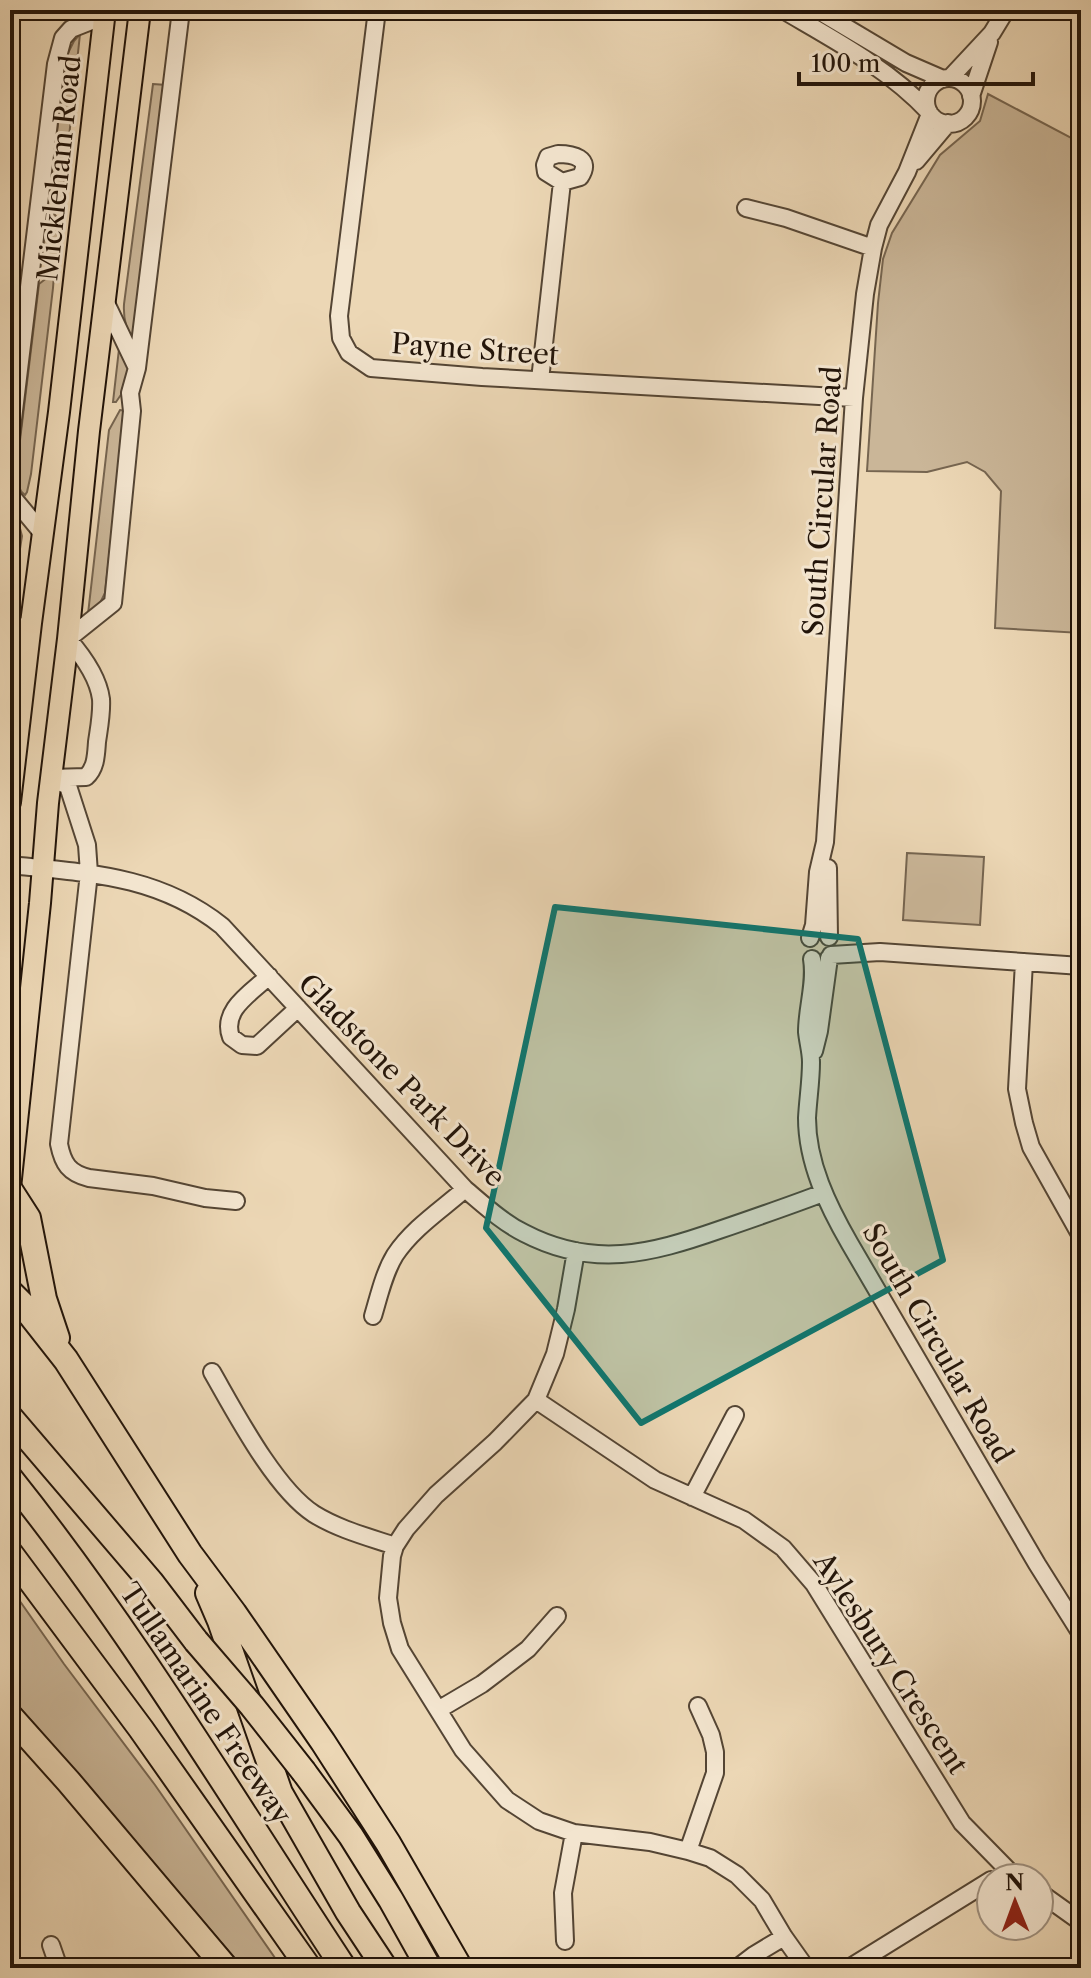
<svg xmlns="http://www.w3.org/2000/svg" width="1091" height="1978" viewBox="0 0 1091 1978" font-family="'Libre Caslon Text',serif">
<rect width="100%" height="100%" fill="#ecd7b5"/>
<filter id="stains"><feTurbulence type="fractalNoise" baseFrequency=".0025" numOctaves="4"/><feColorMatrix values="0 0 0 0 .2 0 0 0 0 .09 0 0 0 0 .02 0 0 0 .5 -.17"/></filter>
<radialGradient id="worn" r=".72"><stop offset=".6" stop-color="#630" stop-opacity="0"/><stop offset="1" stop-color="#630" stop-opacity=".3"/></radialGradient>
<path fill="#cab698" stroke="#766550" stroke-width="2" d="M80 34 63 193 61 194 52 186 51 177 67 55 74 41Z
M153 84 166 85 134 344C127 330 123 320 124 304Z
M988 94 1081 143V633L995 628 1001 491 985 472 967 462 927 472 867 471 878 303 883 259 892 233 940 155 980 121Z
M50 209 60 221 57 254 54 259 44 262 42 257 47 212Z
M52 274 54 275 53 288 31 474 27 492 25 495C16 489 16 475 17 465L39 284Z
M119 349C133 369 131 382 116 402H113Z
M120 410 125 411 105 593 100 603 88 614 109 430Z
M13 516 18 521 22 536 10 613V523L11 518Z
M907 853 984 857 980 925 903 920Z
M10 1587 64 1664 155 1785 282 1968H243L153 1863 57 1757 38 1728 10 1697Z"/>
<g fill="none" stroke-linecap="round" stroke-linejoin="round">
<defs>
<path id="minor" d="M377 10 339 316 341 338 349 353 371 368 482 377 854 398
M783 10C834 40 888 68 929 112
M817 10 906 63 943 79
M950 78 992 33 1006 10
M926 101a23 23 0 1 1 46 0a23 23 0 1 1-46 0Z
M971 96 989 42
M558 154C572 154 593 158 580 177L562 182 546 172 545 165 548 157Z
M916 161 948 123
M746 208 786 218 873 248
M105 301 137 368
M540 380 562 182
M10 444 56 64 63 38 71 29 104 16 98 10
M10 494 43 534
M10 632 31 623
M51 778 86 777C96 768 96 755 97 742 99 728 102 713 101 699 98 676 82 655 68 639L113 603 132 411 130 393 137 368 181 10
M53 779 68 786 87 845 89 873 59 1144C63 1164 69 1173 89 1178L153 1186 205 1198 236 1201
M10 865C87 873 158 875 222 926L465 1189C484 1205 502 1222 524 1233 593 1269 650 1254 719 1230 754 1218 789 1206 823 1193
M828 868 829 937
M810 938 814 925 818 872 825 842 854 398 865 294 873 248 879 225 907 172 930 114
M831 955 880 952 1081 966
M812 959C816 983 807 1007 807 1032 808 1042 811 1052 811 1062 811 1081 808 1099 807 1118 807 1163 828 1206 850 1244L1037 1564 1081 1634
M1024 962 1017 1089 1024 1123 1031 1147 1081 1236
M269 976C251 993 221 1010 231 1037L242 1045 257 1046 298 1008
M814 1051 819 1031 829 958
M576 1251 566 1309 555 1354 536 1400 495 1442 436 1495 406 1529 395 1546 392 1556 388 1598 392 1623 400 1649 463 1750 507 1800 539 1821 574 1833 650 1842 688 1851 710 1858 737 1875 762 1900 784 1937 806 1968
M373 1316C379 1296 384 1273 395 1255 413 1228 441 1210 465 1189
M212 1372C235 1412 275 1489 314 1514 338 1529 368 1537 395 1546
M536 1400 655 1480 744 1520 783 1548 814 1584 962 1823 1008 1870 1019 1878
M692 1497 735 1415
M438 1710 482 1684 528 1649 557 1616
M688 1851 715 1773V1752L711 1735 698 1706
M1039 1892 1081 1922
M565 1941 563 1893 574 1833
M51 1945 59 1968
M737 1968 754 1955 784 1937
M849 1968 991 1880"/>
<path id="major" d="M10 802 31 623 59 412 105 10
M10 1188 40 903 48 803 68 639 89 431 140 10"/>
<path id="highway" d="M10 1190 28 1218 44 1299 57 1338
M10 1292 22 1304 66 1360 190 1554 234 1613 323 1742 388 1843 460 1968
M10 1417 151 1582 196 1641
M10 1478C134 1633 235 1803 344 1968
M10 1553 141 1729 309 1968
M208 1593 220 1621 280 1793 348 1912 385 1968
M10 1716 69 1782 226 1968
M304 1772 351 1836 391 1900 429 1968"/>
</defs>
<use href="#minor" stroke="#544534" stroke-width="20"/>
<use href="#major" stroke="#221409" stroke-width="24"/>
<use href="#highway" stroke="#221409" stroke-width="28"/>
<use href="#minor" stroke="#f3e5cf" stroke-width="16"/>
<use href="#major" stroke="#ecd7b5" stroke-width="20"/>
<use href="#highway" stroke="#ecd7b5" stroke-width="24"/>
<defs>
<path id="highway-bridge" d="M196 1641 252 1706 304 1772"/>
</defs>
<use href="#highway-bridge" stroke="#221409" stroke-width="28" stroke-linecap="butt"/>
<use href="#highway-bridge" stroke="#ecd7b5" stroke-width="24"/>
</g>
<path fill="#0f766e" fill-opacity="0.2" stroke="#0f766e" stroke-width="6" stroke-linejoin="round" d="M555 907 858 939 943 1260 641 1423 486 1228Z"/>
<g text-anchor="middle" stroke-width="6" stroke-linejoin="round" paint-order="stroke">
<g font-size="28" fill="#221409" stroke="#f3e5cf">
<text transform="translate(59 168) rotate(-84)" y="10">Mickleham Road</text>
<text transform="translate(475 349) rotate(4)" y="10">Payne Street</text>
<text transform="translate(822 501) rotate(-86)" y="10">South Circular Road</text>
<text transform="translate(402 1080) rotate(46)" y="10">Gladstone Park Drive</text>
<text transform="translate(938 1343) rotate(60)" y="10">South Circular Road</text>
<text transform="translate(891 1663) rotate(57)" y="10">Aylesbury Crescent</text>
<text transform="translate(206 1703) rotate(56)" y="10">Tullamarine Freeway</text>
</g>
</g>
<rect width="1091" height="1978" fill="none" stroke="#ecd7b5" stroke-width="40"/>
<rect x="12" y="12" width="1067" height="1954" fill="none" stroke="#221409" stroke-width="4"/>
<rect x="20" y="20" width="1051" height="1938" fill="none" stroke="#221409" stroke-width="2"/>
<g transform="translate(1015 1902) rotate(359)"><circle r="38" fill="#f3e5cf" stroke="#9f9180" stroke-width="2"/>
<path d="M0-6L14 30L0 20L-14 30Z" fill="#8f2418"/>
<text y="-12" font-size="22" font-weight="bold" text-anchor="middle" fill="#221409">N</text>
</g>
<path d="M799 72v12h234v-12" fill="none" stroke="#221409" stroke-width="4"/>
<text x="811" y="72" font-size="24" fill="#221409" stroke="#f3e5cf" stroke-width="6" paint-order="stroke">100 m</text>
<rect width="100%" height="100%" filter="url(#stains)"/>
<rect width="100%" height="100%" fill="url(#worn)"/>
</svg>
